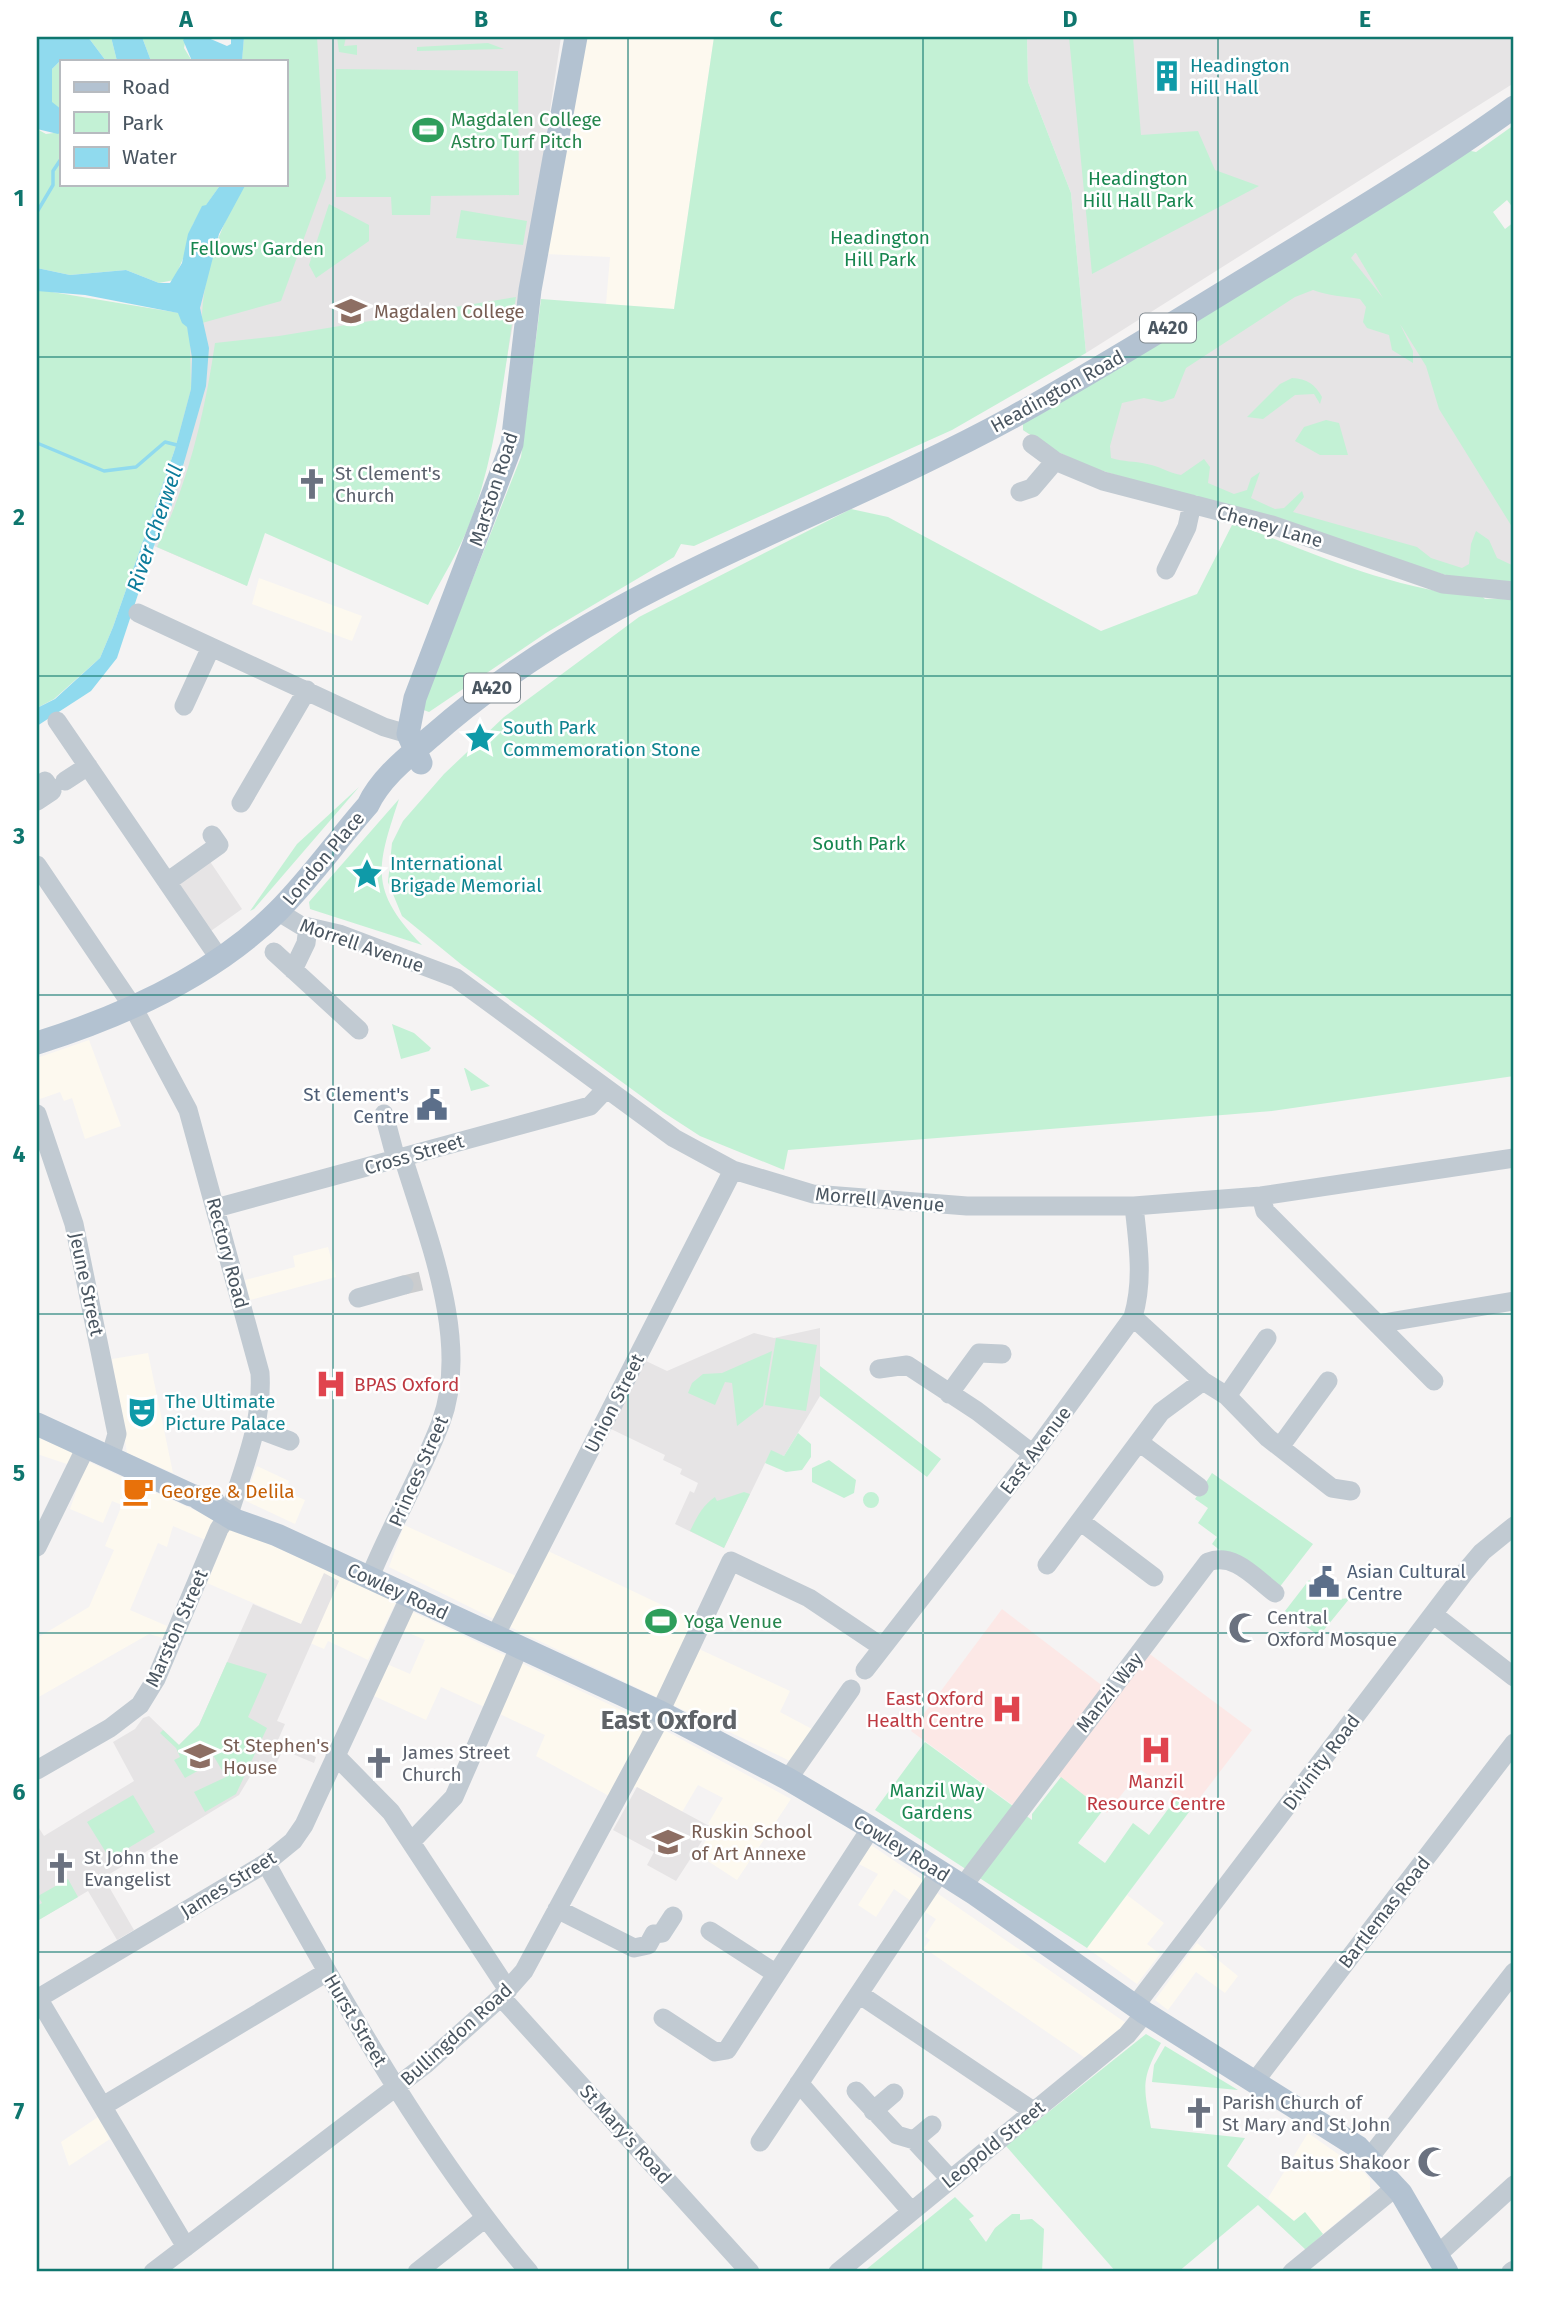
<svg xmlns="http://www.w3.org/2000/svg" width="1551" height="2309" viewBox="0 0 1551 2309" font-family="'Fira Sans',sans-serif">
<rect width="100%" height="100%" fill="#f5f3f3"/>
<path fill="#fdf9ef" d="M585 37H714L674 309 606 304 610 257 545 254Z
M259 578 362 616 352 641 252 604Z
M89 1040 121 1126 85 1139 72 1098 64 1101 60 1092 37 1100V1058Z
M328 1247 336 1277 250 1300 245 1280 295 1267 293 1256Z
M148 1353 173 1473 127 1453 112 1359Z
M37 1437 75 1453 70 1465 37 1454Z
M87 1461 396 1602 368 1660 328 1641 324 1649 310 1643 339 1581 324 1574 301 1624 207 1583 222 1547 173 1526 167 1547 158 1543 130 1610 167 1626 163 1638 149 1634 37 1698V1638L89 1607 114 1550 105 1546 122 1505 112 1501 103 1523 70 1509Z
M257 1466 289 1481 285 1491 305 1500 295 1524 244 1500Z
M404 1525 516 1576 494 1619 389 1567Z
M548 1551 698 1622 688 1644 790 1691 780 1712 812 1729 790 1761 510 1627Z
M411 1611 670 1733 791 1799 737 1880 697 1854 714 1828 708 1824 723 1798 698 1785 682 1812 637 1787 609 1796 536 1756 545 1735 441 1687 426 1720 372 1695 387 1664 410 1674 425 1640 402 1630Z
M871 1845 924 1881 911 1901 894 1889 876 1917 858 1905 878 1874 859 1864Z
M937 1893 1126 2023 1085 2058 984 1989 924 1948 930 1940 925 1936 936 1919 925 1912Z
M1127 1895 1164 1923 1147 1944 1160 1954 1137 1984 1087 1948Z
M1197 1943 1238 1976 1225 1993 1196 1972 1168 2010 1155 2000Z
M98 2117 110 2139 69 2166 61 2142Z
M1308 2133 1365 2173 1370 2180V2195L1323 2234 1305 2213 1294 2221 1268 2198Z"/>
<path fill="#e6e4e5" d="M244 37H561L542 164 492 440 281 421 247 586 154 546 171 508 185 460 174 451 37 441V291L179 313 246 184H285V61H242Z
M1027 37H1514V83L1086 353 1071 193 1028 82Z
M1450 161 1514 243V583L1419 568 1090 467 1052 449 1023 430Z
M209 860 242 909 208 933 173 882Z
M820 1328V1396L784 1456 771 1451 724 1548 675 1524 690 1491 694 1493 698 1483 680 1474 682 1469 663 1460 665 1455 611 1429 646 1361 667 1371 754 1333 774 1338Z
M324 1573 339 1581 277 1721 285 1724 278 1740 316 1757 314 1763 283 1750 275 1766 260 1760 239 1795 108 1875 105 1880 134 1930 117 1940 88 1891 37 1921V1825L44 1836 134 1781 113 1742 135 1729 143 1718 149 1716 179 1745 199 1725 253 1604 301 1624Z
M637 1787 711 1827 676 1881 647 1865 654 1852 613 1830Z"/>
<path fill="#fce8e6" d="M1002 1609 1104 1687 1014 1806 911 1731Z
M1147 1652 1252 1730 1192 1808 1141 1770 1107 1813 1056 1774Z"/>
<path fill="#c3f1d5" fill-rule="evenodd" d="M88 37H111L117 61H106Z
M142 37H186L184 48 192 61H151Z
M244 37H317L326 178 281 301 202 323C201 281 221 219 246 184H285V61H242Z
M337 37H346L344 46 357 45V55L339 52Z
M714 37H1027L1028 82 1071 193 1086 353 952 430 694 546 681 544 674 557 546 633 429 712 421 709 521 457 541 299 674 309Z
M1069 37H1133L1141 135 1198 131 1215 170 1259 186 1092 274Z
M488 43 504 49 417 51V47Z
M60 61 61 62V109L52 103V69Z
M336 69 518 71 519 195 431 196 430 215H392L391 197H336Z
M1514 125V209L1507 200 1493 212 1505 229 1514 222V530L1439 409 1426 366 1400 324 1413 351V363L1392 350 1389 335 1367 328 1363 322 1366 307 1360 299C1343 296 1329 296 1313 290L1295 297 1186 368 1174 398 1162 402 1144 398 1122 403 1110 446 1111 458C1124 462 1134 461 1147 464 1159 466 1169 473 1181 475L1204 459 1210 467 1208 483 1234 494 1247 490 1251 478 1260 472 1251 498 1275 509 1284 508 1302 491 1304 497 1293 512 1417 547 1431 558 1462 568 1469 564 1471 544 1476 531 1489 540 1497 558 1514 566V584L1482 586 1090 467 1052 449 1023 430V420L1466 150 1476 152ZM1355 253H1356L1383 298 1351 258Z
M37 129 46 134 61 132V184H221L193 224 187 249 174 280 159 283 126 270 70 275 37 268Z
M329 204 369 225V241L316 278 309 265Z
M461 210 527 221 523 245 456 238Z
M40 290 179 313 187 327 190 339 191 389 175 449 113 627 100 658 54 699 37 708V291Z
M516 297C504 372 497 452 470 523 459 551 442 578 428 605L265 533 247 586 157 547C188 484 205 412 215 343L279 336Z
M1292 378C1307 379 1315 384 1322 397L1320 404 1314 394 1295 395 1263 419 1247 417 1280 384Z
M1326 420 1339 423 1348 455H1320L1295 441 1304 427Z
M851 509 888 517 1101 631 1197 594 1233 523C1313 553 1396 592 1482 596L1485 599 1514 598V1076L1272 1111 788 1150 784 1170 700 1136 663 1112 462 965 402 916 388 882 392 843 403 821 444 774 504 717 639 617Z
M359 787 254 909 250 911 297 844Z
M399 799C377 867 368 889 422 945L310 909 309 902Z
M392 1024 414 1033 431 1048 429 1051 401 1059Z
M464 1068H465L490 1086 471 1091Z
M776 1338 817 1345 806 1411 765 1405Z
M772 1351 763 1406 737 1426 732 1383 725 1382 715 1405 688 1393 692 1383 703 1374 722 1373Z
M820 1366 941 1459 927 1477 820 1396Z
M798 1433 811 1444V1457L802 1470 786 1472 765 1463 771 1450 784 1456Z
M829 1460 856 1480 854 1493 844 1498 812 1482V1468Z
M1212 1473 1313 1544 1275 1593 1212 1544 1217 1537 1198 1523 1208 1508 1195 1499Z
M744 1492 750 1494 724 1548 690 1531C697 1517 702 1506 715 1497L717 1501Z
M863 1500a8 8 0 1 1 16 0a8 8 0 1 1-16 0Z
M1309 1580 1329 1600 1350 1598 1319 1636 1285 1611Z
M227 1662 267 1674 248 1717 267 1728 236 1794 205 1812 194 1792 226 1777 213 1755 199 1765 201 1769 185 1778 174 1760 180 1757 176 1748 160 1733 163 1730 179 1745 199 1725Z
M925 1742 1032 1820V1814L1061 1777 1103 1810 1078 1843 1105 1863 1133 1823 1149 1835 1177 1797 1192 1808 1087 1948 875 1810Z
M133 1795 155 1832 110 1859 87 1822Z
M68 1879 78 1897 37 1921V1906L42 1903 38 1896Z
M1146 2034 1161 2043C1140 2081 1144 2087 1151 2128L1245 2138 1227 2166 1294 2221 1305 2212 1323 2234 1306 2250 1258 2205 1178 2272H1116L1006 2146Z
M1165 2046 1238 2090 1152 2082 1154 2065Z
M955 2197 974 2216 969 2219 986 2242 995 2228 1012 2214H1020V2220L1032 2219 1044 2229 1042 2272H863Z"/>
<path fill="#90daee" d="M37 37H88L106 61H60L52 69V102L61 109V132L58 134 37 129Z
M111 37H142L151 61H117Z
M186 37H206L227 46 231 44V37H244L242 61H192L183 40Z
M221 184H246L219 234 200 308 209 348 206 386 171 508 154 546 117 658 91 691 37 726V708L55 699 100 658 113 627 175 449 191 389 192 358 187 327 182 323 178 313 85 295 37 291V268L70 275 126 270 159 283H170L182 263 188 234 202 206 206 205Z"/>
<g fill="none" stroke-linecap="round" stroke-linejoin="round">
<path stroke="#90daee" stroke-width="3.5" d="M37 212 53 185V171L61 159
M37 443 104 471 136 467 165 442 181 446"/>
<path stroke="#caccce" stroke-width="19" stroke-dasharray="19 10" stroke-linecap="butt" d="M404 1285 421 1281"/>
<path stroke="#c1cad2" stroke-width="19" d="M1032 444 1055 461 1103 481 1272 525 1443 584 1514 591
M1020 492 1032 488 1055 461
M1166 570 1187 527 1192 504
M138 613 384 727 408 734
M184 706 211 647
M57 721 219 958
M65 781 88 766
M37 801 52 791 45 781
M241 803 307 690
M37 865 133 1007 188 1110 260 1373C263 1421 245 1463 231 1508
M167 882 219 845 212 835
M277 911 300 925 339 934 456 978 674 1138 733 1170 813 1194 967 1206H1134L1261 1196 1514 1158
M274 952 359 1030
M293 970 306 943 308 927
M37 1114 74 1224 117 1434 110 1458
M384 1114 396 1159
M1261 1196 1265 1211 1434 1381
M216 1208 590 1106 606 1089
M358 1298 404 1285
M1133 1317 1203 1381 1227 1396 1268 1438 1332 1488 1351 1491
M1377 1324 1514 1301
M879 1369 907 1365 977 1411 1033 1454
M949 1394 979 1353 1002 1354
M1227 1396 1267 1338
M258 1429 290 1441
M1139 1442 1199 1487
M1280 1447 1328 1381
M1080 1521 1154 1577
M37 1547 86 1447
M1047 1565 1161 1412 1203 1381
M370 1577C391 1525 421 1475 441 1422 471 1341 427 1236 403 1157
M1434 1615 1514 1677
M495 1636 733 1170
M865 1670 1033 1454 1133 1317C1144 1280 1138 1244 1134 1206
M660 1712 731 1561 809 1598 882 1647
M335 1755 391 1812 508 1990
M37 1770 110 1728 140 1705 156 1679 219 1529 227 1517
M788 1779 851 1689
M411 1842 454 1797 519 1648
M266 1863C345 2004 424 2148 529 2272
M963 1886 1208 1562C1234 1552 1255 1578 1275 1593
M557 1909 634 1948 648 1945 654 1934 662 1933 673 1916
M710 1931 775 1973
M859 1994 1033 2111
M501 1997 750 2272
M38 1998 186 2247
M37 1999 266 1863 293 1841 304 1825 410 1596
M1135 2006 1465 1572 1482 1552 1514 1526
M663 2018 715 2052 727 2050 871 1828
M1255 2081 1514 1743
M799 2083 911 2211
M856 2091 897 2135 914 2140 950 2179
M103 2106 327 1972
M873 2111 894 2093
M914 2140 932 2125
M760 2142 940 1872
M1370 2157 1514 1972
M1436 2256 1514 2185
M153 2272 426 2064 501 1997 524 1971 663 1713
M417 2272 484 2219
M838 2272 1127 2035 1145 2013
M1292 2272 1396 2187
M1511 2272 1514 2270"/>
<path stroke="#b3c2d1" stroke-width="23" d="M421 763 408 734 415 698 512 444 530 290 576 37
M37 1043C123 1016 213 976 278 911 311 878 338 839 368 805 381 777 409 756 432 736 600 587 819 523 1013 417 1098 370 1180 319 1263 268 1348 216 1434 165 1514 107
M37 1424 191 1495 213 1501
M198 1498 235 1520 277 1535 660 1712 788 1779 871 1828 975 1894 1145 2013 1358 2147 1401 2193 1447 2272"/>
</g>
<path fill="none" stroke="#0f766e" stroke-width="2" stroke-opacity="0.55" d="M333 37V2272M628 37V2272M923 37V2272M1218 37V2272M37 357H1514M37 676H1514M37 995H1514M37 1314H1514M37 1633H1514M37 1952H1514"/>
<defs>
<symbol id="building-bare" viewBox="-9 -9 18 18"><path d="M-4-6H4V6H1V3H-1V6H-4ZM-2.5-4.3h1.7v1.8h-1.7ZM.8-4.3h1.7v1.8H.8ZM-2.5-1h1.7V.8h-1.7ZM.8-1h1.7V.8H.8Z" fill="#0f9aa8" stroke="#fff" stroke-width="2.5" paint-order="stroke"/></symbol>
<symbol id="stadium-bare" viewBox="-9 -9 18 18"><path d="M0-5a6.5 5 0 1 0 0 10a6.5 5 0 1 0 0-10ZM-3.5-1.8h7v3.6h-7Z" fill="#2e9e5b" stroke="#fff" stroke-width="2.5" paint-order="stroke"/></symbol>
<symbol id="university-bare" viewBox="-9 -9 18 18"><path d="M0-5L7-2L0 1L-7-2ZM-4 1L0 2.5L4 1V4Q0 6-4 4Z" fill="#8d6e63" stroke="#fff" stroke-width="2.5" paint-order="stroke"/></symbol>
<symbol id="church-bare" viewBox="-9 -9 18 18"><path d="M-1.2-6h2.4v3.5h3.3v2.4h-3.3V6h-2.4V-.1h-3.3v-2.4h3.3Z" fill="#6b7280" stroke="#fff" stroke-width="2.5" paint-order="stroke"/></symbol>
<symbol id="sight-bare" viewBox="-9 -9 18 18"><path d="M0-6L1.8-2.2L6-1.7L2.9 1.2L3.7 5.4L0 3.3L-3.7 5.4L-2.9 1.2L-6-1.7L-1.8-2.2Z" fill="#0f9aa8" stroke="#fff" stroke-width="2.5" paint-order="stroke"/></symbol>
<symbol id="civic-bare" viewBox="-9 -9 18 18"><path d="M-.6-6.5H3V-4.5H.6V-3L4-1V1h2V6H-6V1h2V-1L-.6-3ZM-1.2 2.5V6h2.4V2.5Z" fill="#5c6f8a" stroke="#fff" stroke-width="2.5" paint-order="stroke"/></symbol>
<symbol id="hospital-bare" viewBox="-9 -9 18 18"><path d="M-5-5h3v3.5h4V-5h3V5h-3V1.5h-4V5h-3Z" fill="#e0444e" stroke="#fff" stroke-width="2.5" paint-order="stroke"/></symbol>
<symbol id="theatre-bare" viewBox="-9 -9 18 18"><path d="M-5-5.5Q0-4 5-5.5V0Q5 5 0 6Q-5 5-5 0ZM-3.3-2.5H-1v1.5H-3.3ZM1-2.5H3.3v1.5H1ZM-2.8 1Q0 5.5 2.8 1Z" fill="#0f9aa8" stroke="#fff" stroke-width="2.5" paint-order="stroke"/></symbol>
<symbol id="cafe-bare" viewBox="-9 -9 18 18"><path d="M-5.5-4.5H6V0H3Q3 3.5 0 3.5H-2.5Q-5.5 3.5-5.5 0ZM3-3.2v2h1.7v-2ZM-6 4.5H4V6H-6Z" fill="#e8710a" stroke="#fff" stroke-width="2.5" paint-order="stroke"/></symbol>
<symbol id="mosque-bare" viewBox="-9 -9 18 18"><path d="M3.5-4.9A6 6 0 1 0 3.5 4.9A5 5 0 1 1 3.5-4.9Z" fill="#6b7280" stroke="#fff" stroke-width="2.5" paint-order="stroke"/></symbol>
</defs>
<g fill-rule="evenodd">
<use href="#building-bare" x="1145" y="54" width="44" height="44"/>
<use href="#stadium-bare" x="406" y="108" width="44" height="44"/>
<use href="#university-bare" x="329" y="289" width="44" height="44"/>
<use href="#church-bare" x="290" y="462" width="44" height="44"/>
<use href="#sight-bare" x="458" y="716" width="44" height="44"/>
<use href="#sight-bare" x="345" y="852" width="44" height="44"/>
<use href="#civic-bare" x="410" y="1083" width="44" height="44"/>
<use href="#hospital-bare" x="309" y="1362" width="44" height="44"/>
<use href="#theatre-bare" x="120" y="1390" width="44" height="44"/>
<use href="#cafe-bare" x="116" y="1469" width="44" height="44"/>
<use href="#civic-bare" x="1302" y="1560" width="44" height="44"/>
<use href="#stadium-bare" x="639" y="1599" width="44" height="44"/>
<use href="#mosque-bare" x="1222" y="1606" width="44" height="44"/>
<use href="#hospital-bare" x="985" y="1687" width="44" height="44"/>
<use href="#hospital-bare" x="1134" y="1728" width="44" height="44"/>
<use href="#university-bare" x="178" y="1734" width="44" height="44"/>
<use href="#church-bare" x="357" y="1741" width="44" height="44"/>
<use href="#university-bare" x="646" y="1820" width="44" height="44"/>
<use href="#church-bare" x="39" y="1846" width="44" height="44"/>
<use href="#church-bare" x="1177" y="2091" width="44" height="44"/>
<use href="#mosque-bare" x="1411" y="2140" width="44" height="44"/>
</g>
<g text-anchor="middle" stroke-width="5" stroke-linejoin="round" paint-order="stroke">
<g fill="#fff" stroke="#808990" stroke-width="2">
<rect x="1140" y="313.5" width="56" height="29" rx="5"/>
<rect x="464" y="673.5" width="56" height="29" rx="5"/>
</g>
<g font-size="18" font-weight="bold" fill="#4a5661">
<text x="1168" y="334">A420</text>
<text x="492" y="694">A420</text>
</g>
<g font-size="19" fill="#0d838f" stroke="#fff" text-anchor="start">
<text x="1190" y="72">Headington<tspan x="1190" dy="22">Hill Hall</tspan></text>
<text x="503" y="734">South Park<tspan x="503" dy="22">Commemoration Stone</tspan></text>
<text x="390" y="870">International<tspan x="390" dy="22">Brigade Memorial</tspan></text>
<text x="165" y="1408">The Ultimate<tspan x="165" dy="22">Picture Palace</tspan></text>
</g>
<g font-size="19" fill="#27864d" stroke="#fff" text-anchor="start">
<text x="451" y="126">Magdalen College<tspan x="451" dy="22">Astro Turf Pitch</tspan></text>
<text x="684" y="1628">Yoga Venue</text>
</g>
<g font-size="19" fill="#17864f" stroke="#fff">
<text x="1138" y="185">Headington<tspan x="1138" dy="22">Hill Hall Park</tspan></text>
<text x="880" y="244">Headington<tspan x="880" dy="22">Hill Park</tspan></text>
<text x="257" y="255">Fellows' Garden</text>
<text x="859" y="850">South Park</text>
<text x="937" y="1797">Manzil Way<tspan x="937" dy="22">Gardens</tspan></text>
</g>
<g font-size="19" fill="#785e54" stroke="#fff" text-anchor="start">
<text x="374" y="318">Magdalen College</text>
<text x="223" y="1752">St Stephen's<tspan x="223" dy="22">House</tspan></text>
<text x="691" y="1838">Ruskin School<tspan x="691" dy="22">of Art Annexe</tspan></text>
</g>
<g font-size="19" fill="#4a5661" stroke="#fff">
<text transform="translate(1057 391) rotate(-29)" y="7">Headington Road</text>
<text transform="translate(493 489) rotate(-72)" y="7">Marston Road</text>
<text transform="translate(1270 526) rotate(16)" y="7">Cheney Lane</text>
<text transform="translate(323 858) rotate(-50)" y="7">London Place</text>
<text transform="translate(362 945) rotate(19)" y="7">Morrell Avenue</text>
<text transform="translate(414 1154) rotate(-16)" y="7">Cross Street</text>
<text transform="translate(880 1199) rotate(5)" y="7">Morrell Avenue</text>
<text transform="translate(228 1253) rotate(75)" y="7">Rectory Road</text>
<text transform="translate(87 1284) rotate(78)" y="7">Jeune Street</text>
<text transform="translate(614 1403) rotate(-63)" y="7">Union Street</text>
<text transform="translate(1035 1450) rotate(-53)" y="7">East Avenue</text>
<text transform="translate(418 1471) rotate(-66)" y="7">Princes Street</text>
<text transform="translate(398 1591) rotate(25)" y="7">Cowley Road</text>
<text transform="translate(176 1628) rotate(-66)" y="7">Marston Street</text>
<text transform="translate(1109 1692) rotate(-52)" y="7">Manzil Way</text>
<text transform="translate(1321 1762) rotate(-53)" y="7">Divinity Road</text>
<text transform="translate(902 1848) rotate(32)" y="7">Cowley Road</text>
<text transform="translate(228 1884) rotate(-32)" y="7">James Street</text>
<text transform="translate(1384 1912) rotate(-52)" y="7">Bartlemas Road</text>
<text transform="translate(356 2020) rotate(59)" y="7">Hurst Street</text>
<text transform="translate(456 2034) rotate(-42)" y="7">Bullingdon Road</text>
<text transform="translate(626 2134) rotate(48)" y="7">St Mary's Road</text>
<text transform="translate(993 2144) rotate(-39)" y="7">Leopold Street</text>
</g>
<g font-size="19" fill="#5b616d" stroke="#fff" text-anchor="start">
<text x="335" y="480">St Clement's<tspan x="335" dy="22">Church</tspan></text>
<text x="1267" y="1624">Central<tspan x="1267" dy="22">Oxford Mosque</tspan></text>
<text x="402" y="1759">James Street<tspan x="402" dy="22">Church</tspan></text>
<text x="84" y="1864">St John the<tspan x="84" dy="22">Evangelist</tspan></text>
<text x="1222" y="2109">Parish Church of<tspan x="1222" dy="22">St Mary and St John</tspan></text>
<text x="1410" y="2169" text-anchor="end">Baitus Shakoor</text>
</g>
<g font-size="19" fill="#4e5e75" stroke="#fff" text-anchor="end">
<text x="409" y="1101">St Clement's<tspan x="409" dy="22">Centre</tspan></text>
<text x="1347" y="1578" text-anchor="start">Asian Cultural<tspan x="1347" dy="22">Centre</tspan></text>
</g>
<g font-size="19" fill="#be3a42" stroke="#fff" text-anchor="start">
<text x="354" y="1391">BPAS Oxford</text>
<text x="984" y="1705" text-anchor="end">East Oxford<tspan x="984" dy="22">Health Centre</tspan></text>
<text x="1156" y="1788" text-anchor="middle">Manzil<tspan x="1156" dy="22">Resource Centre</tspan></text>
</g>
<g font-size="19" fill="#c56008" stroke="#fff" text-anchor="start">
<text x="161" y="1498">George &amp; Delila</text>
</g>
<g font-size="21" font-style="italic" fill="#0c7c9b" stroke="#fff">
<text transform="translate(155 528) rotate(-71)" y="7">River Cherwell</text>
</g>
<g font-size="26" font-weight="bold" fill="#5f6368" stroke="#fff">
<text x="669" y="1729">East Oxford</text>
</g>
</g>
<rect width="1551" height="2309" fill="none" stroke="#ffffff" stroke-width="77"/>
<rect x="60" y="60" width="228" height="126" fill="#ffffff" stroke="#b7bbc0" stroke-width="2"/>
<rect x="74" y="82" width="35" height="10" fill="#b3c2d1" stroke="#b7bbc0" stroke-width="2"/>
<text x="122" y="94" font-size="21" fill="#4a5661">Road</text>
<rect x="74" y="112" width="35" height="21" fill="#c3f1d5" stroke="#b7bbc0" stroke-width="2"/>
<text x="122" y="130" font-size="21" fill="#4a5661">Park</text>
<rect x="74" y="147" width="35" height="21" fill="#90daee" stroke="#b7bbc0" stroke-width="2"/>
<text x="122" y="164" font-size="21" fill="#4a5661">Water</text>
<rect x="38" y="38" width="1474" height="2232" fill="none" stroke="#0f766e" stroke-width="2.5"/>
<g font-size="23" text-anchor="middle" font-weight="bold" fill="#0f766e">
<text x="186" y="27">A</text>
<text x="481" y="27">B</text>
<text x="776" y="27">C</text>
<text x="1070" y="27">D</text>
<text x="1365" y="27">E</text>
<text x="19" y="206">1</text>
<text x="19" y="525">2</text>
<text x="19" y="844">3</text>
<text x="19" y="1162">4</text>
<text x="19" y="1481">5</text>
<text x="19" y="1800">6</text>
<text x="19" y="2119">7</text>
</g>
</svg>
